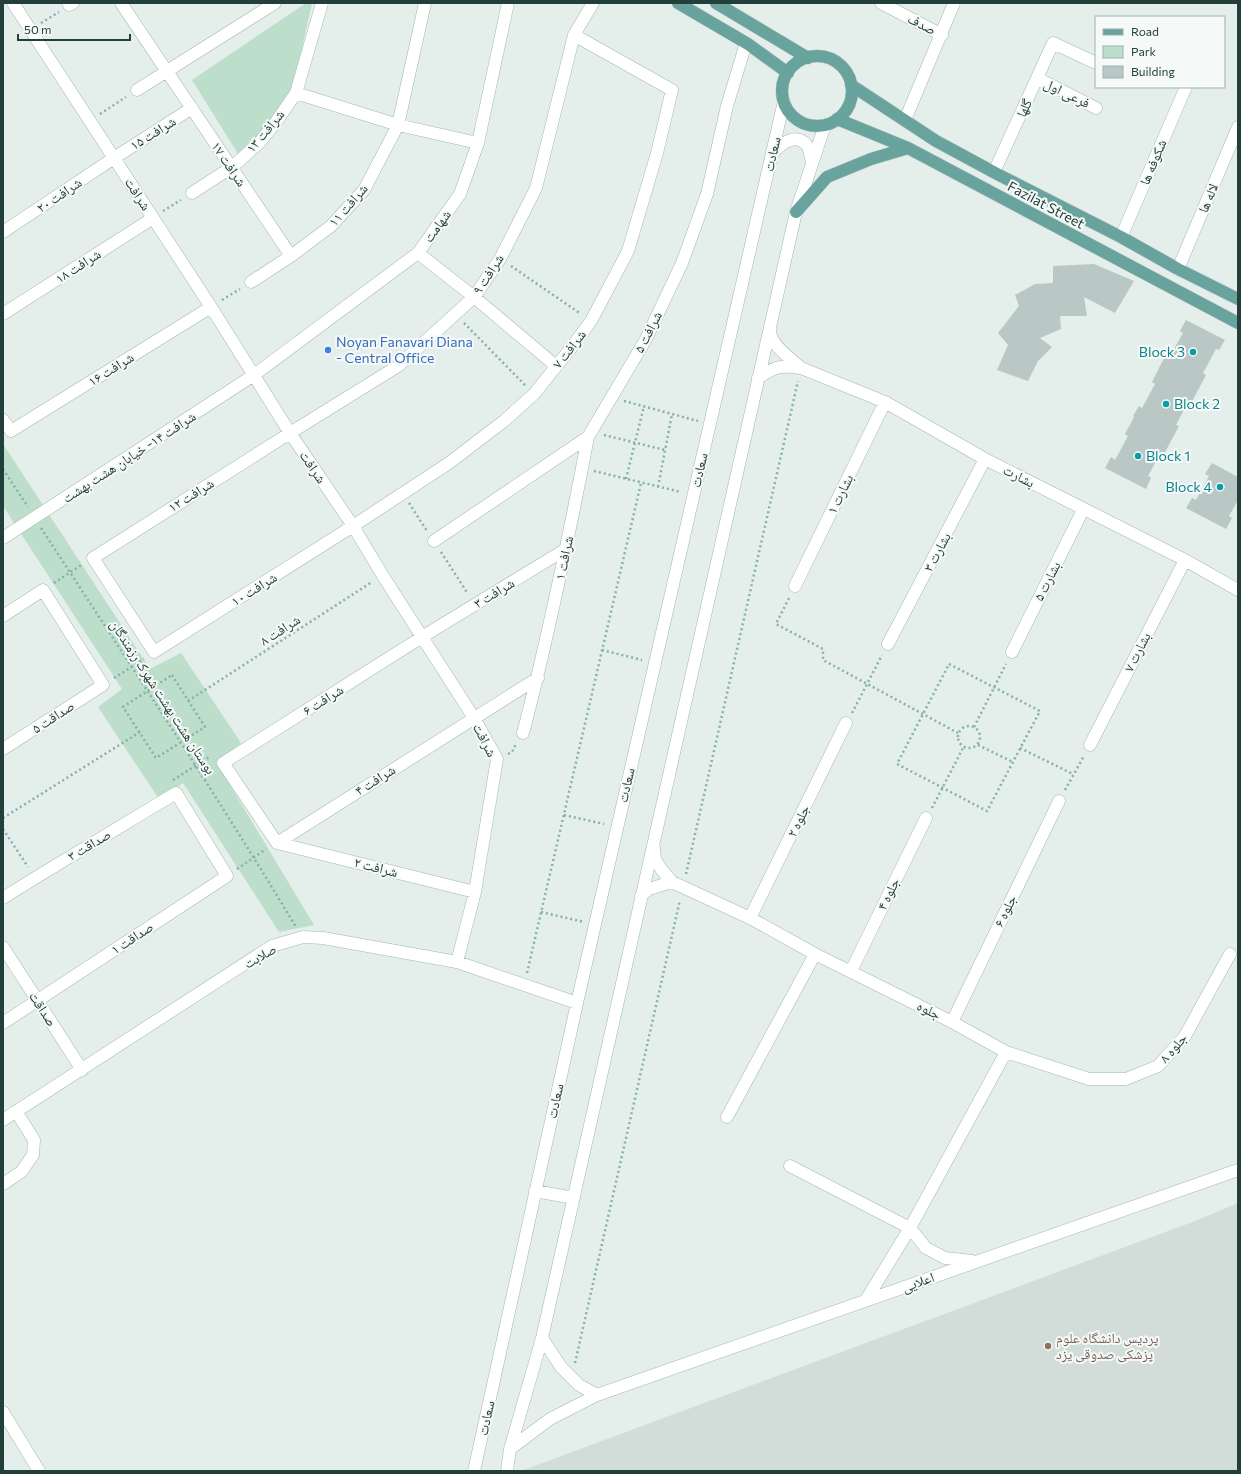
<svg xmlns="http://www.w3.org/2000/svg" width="1241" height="1474" viewBox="0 0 1241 1474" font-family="Commissioner,'Noto Naskh Arabic',sans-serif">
<rect width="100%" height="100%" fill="#e4eeeb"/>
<path fill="#d2ddda" d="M1238 1203V1471H521L1195 1221Z"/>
<path fill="#bddecb" d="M306 3H312L293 89 243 162 192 80Z
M3 444 150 669 181 653 241 743 216 762 314 925 279 932 183 783 159 799 98 707 122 689 3 506Z"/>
<path fill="#b9c8c4" d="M1094 264 1134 281 1115 313 1084 297 1087 316H1060L1061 329 1040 338 1052 347 1038 361 1028 381 997 370 1008 345 998 333 1019 306 1015 295 1035 284 1053 283V266Z
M1186 320 1225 340 1219 350 1216 349 1203 373 1206 375 1197 392 1192 402 1189 400 1176 425 1179 426 1164 454 1161 452 1148 476 1151 478 1146 489 1105 468 1111 457 1115 460 1128 436 1125 434 1134 417 1133 416 1139 406 1142 408 1155 384 1152 382 1166 354 1170 356 1183 333 1180 331Z
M1212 463 1238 477V500L1229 516 1232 518 1226 529 1186 508 1192 498 1196 500 1209 476 1205 474Z"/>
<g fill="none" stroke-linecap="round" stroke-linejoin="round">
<defs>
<path id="minor" d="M13 3 211 307 290 433 353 526 383 576 474 718 497 759 475 892 457 962
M121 3 291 256
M881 3 942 35
M69 5 73 3
M574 35 672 90 657 153 628 251 591 321 571 348 534 394 504 421 449 463 353 526 154 652 93 558 290 433 398 366 474 297 500 259 536 188 574 35 593 3
M1037 78 1096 108
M137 90 275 3
M296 93 398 125 478 143
M905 120 954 3
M772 154C781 143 798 131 808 147 810 152 811 158 812 163
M994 172 1053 43 1096 63
M192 193 232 167 259 143 276 122 296 93 322 3
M3 232 114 158 192 108
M1121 237 1186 87
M418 253 474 297 556 366
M1178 269 1238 127
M251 282 291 256 331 226 364 190 398 125 425 3
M3 314 153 218
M801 368 885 402 985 459 1185 560 1238 590
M758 378C776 366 780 365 801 368 791 359 768 343 770 329
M3 420 11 431 211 307
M3 538 254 375 418 253 460 194 478 143 508 3
M434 541 588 437 646 339 682 263 707 194 727 106 746 43
M795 586 885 402
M3 616 43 590 103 685 3 749
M888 644 985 459
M1012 652 1083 510
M523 733C549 635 569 536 588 437
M1090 745 1185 560
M277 843 223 763 422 637 566 549
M277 843 538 678
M277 843 475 892
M654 848 655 859 661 869 672 882 750 918 815 954 952 1022 1006 1052 1089 1079H1126L1158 1066 1185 1036 1230 954
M641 896 649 889 672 882
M3 898 35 878 176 793 227 876 3 1023
M750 918 846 723
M3 947 82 1070
M851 971 926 818
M952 1022 1059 801
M727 1117 815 954
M3 1120 272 946 303 937 323 938 457 962 577 1003
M790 1166 910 1228 926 1248 945 1258 972 1261
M3 1184 21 1172 33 1155 34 1140 16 1111
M535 1191 574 1198
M866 1300 910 1228 1006 1052
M542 1338 561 1367 579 1385 597 1395
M3 1412 39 1471
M510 1449 550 1419 597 1395 1238 1170
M474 1471 577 1003 784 101
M507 1471 510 1449 542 1338 796 212 825 125"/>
<path id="major" d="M678 3 748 44 788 73
M716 3 808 58
M782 91a35 35 0 1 1 70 0a35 35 0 1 1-70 0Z
M851 85 936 141 999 175 1121 237 1178 269 1238 299
M837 119 908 148 1238 323
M796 212 827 177 871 159 908 148"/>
</defs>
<use href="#minor" stroke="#a6b6b3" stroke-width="13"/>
<use href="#major" stroke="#c1c9c8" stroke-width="13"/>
<path stroke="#85b1aa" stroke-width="2.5" stroke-dasharray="2 3" stroke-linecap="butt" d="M41 23 59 12
M100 114 126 97
M163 211 181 200
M511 266 581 314
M222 300 240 289
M464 323 525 385
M624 401 698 421
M604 435 665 450
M3 469 28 507
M594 471 681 492
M626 479 644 406
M658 487 672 414
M409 503 427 531
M41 528C127 660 215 792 296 927
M441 552 468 594
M54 583 83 564
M789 598 776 624 823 649V660L958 733
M602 650 642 660
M949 664 1040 711 987 811 897 764Z
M172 675 205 727 156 758 123 707Z
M114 678 144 659
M188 701 372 582
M852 713 882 655
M958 737a11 11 0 1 1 22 0a11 11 0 1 1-22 0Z
M974 727 1006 664
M978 745 1013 762
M1020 748 1073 774
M508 754 512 752 516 744
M173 780 211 756
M1065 790 1084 756
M932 808 963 748
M564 815 604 824
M3 818 140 732
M3 829 28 867
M237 869 266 849
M686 874 798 381
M541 912 584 922
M527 973 641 483
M575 1363 680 900"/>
<use href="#minor" stroke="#fff" stroke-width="12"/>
<use href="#major" stroke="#69a39d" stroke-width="12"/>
</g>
<circle fill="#3f7fe0" stroke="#f5faf8" stroke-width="1.5" cx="328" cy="350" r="4"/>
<g fill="#0f9aa8" stroke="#f5faf8" stroke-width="1.5">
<circle cx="1193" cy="352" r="4"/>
<circle cx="1166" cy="404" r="4"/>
<circle cx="1138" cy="456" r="4"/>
<circle cx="1220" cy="487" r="4"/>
</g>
<circle fill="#8d6e63" stroke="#f5faf8" stroke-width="1.5" cx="1048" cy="1346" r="4"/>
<g text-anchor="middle" stroke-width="4" stroke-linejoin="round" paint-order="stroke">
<g font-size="14" fill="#233f3c" stroke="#f5faf8">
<text transform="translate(922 24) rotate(27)" y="5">صدف</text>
<text transform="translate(1067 93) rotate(26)" y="5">فرعی اول</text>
<text transform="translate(1024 108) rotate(-65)" y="5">گلها</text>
<text transform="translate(265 131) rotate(-50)" y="5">شرافت ۱۳</text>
<text transform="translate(153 133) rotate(-32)" y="5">شرافت ۱۵</text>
<text transform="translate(772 154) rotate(-77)" y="5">سعادت</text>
<text transform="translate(1153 162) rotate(-67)" y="5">شکوفه ها</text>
<text transform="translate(229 164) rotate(56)" y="5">شرافت ۱۷</text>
<text transform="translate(138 194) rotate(57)" y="5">شرافت</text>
<text transform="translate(59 195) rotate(-34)" y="5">شرافت ۲۰</text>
<text transform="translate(1208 198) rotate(-67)" y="5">لاله ها</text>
<text transform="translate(348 205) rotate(-49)" y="5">شرافت ۱۱</text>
<text transform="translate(1046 205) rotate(28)" y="5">Fazilat Street</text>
<text transform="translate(437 226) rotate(-54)" y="5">شهامت</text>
<text transform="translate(78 266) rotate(-33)" y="5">شرافت ۱۸</text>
<text transform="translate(488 274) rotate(-57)" y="5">شرافت ۹</text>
<text transform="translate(648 332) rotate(-63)" y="5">شرافت ۵</text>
<text transform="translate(569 349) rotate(-52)" y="5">شرافت ۷</text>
<text transform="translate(111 369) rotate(-32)" y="5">شرافت ۱۶</text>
<text transform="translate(129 457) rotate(-33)" y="5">شرافت ۱۴- خیابان هشت بهشت</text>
<text transform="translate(313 467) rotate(56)" y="5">شرافت</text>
<text transform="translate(699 470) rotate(-77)" y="5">سعادت</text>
<text transform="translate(1019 476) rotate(27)" y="5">بشارت</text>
<text transform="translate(840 494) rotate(-64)" y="5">بشارت ۱</text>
<text transform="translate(191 495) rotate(-32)" y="5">شرافت ۱۲</text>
<text transform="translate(937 552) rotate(-62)" y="5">بشارت ۳</text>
<text transform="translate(564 558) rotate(-78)" y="5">شرافت ۱</text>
<text transform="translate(1047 581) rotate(-63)" y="5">بشارت ۵</text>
<text transform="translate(254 589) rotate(-32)" y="5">شرافت ۱۰</text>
<text transform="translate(494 593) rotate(-31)" y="5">شرافت ۳</text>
<text transform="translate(280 630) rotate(-33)" y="5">شرافت ۸</text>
<text transform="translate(1137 652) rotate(-63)" y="5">بشارت ۷</text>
<text transform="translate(163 697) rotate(57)" y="5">بوستان هشت بهشت شهرک رزمندگان</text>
<text transform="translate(323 700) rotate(-32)" y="5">شرافت ۶</text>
<text transform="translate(53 717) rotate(-33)" y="5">صداقت ۵</text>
<text transform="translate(485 740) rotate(63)" y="5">شرافت</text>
<text transform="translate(375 780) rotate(-32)" y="5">شرافت ۴</text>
<text transform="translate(626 785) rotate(-77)" y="5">سعادت</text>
<text transform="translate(798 821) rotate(-64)" y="5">جلوه ۲</text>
<text transform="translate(89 845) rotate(-31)" y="5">صداقت ۳</text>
<text transform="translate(376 867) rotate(14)" y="5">شرافت ۲</text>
<text transform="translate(888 894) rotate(-64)" y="5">جلوه ۴</text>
<text transform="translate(1005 911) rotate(-64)" y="5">جلوه ۶</text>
<text transform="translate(132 938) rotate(-33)" y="5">صداقت ۱</text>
<text transform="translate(260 956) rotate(-30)" y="5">صلابت</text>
<text transform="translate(43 1009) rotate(57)" y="5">صداقت</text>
<text transform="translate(929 1010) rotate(26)" y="5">جلوه</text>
<text transform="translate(1173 1048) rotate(-49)" y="5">جلوه ۸</text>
<text transform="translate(555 1101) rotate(-78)" y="5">سعادت</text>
<text transform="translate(918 1282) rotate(-20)" y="5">اعلایی</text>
<text transform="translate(486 1418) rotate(-78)" y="5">سعادت</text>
</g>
<g font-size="14" fill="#366cbe" stroke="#f5faf8" text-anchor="start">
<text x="336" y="347">Noyan Fanavari Diana<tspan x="336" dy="16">- Central Office</tspan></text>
</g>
<g font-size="14" fill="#0d838f" stroke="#f5faf8" text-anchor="end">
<text x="1185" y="357">Block 3</text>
<text x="1174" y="409" text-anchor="start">Block 2</text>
<text x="1146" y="461" text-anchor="start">Block 1</text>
<text x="1212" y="492">Block 4</text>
</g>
<g font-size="14" fill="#785e54" stroke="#f5faf8" text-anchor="start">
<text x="1056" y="1343">پردیس دانشگاه علوم<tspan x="1056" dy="16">پزشکی صدوقی یزد</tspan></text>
</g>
</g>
<rect width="1241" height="1474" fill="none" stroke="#233f3c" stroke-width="8"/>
<rect x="1095" y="16" width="130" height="72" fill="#f5faf8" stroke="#a1afad"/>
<rect x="1103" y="29" width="20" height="6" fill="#69a39d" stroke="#a1afad"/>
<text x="1131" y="36" font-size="12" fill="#233f3c">Road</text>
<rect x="1103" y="46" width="20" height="12" fill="#bddecb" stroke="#a1afad"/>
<text x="1131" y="56" font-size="12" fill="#233f3c">Park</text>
<rect x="1103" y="66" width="20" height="12" fill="#b9c8c4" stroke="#a1afad"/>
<text x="1131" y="76" font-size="12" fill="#233f3c">Building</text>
<path d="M18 34v6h112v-6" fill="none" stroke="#233f3c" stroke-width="2"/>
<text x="24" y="34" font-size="12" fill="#233f3c" stroke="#f5faf8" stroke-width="3" paint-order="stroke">50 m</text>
</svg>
